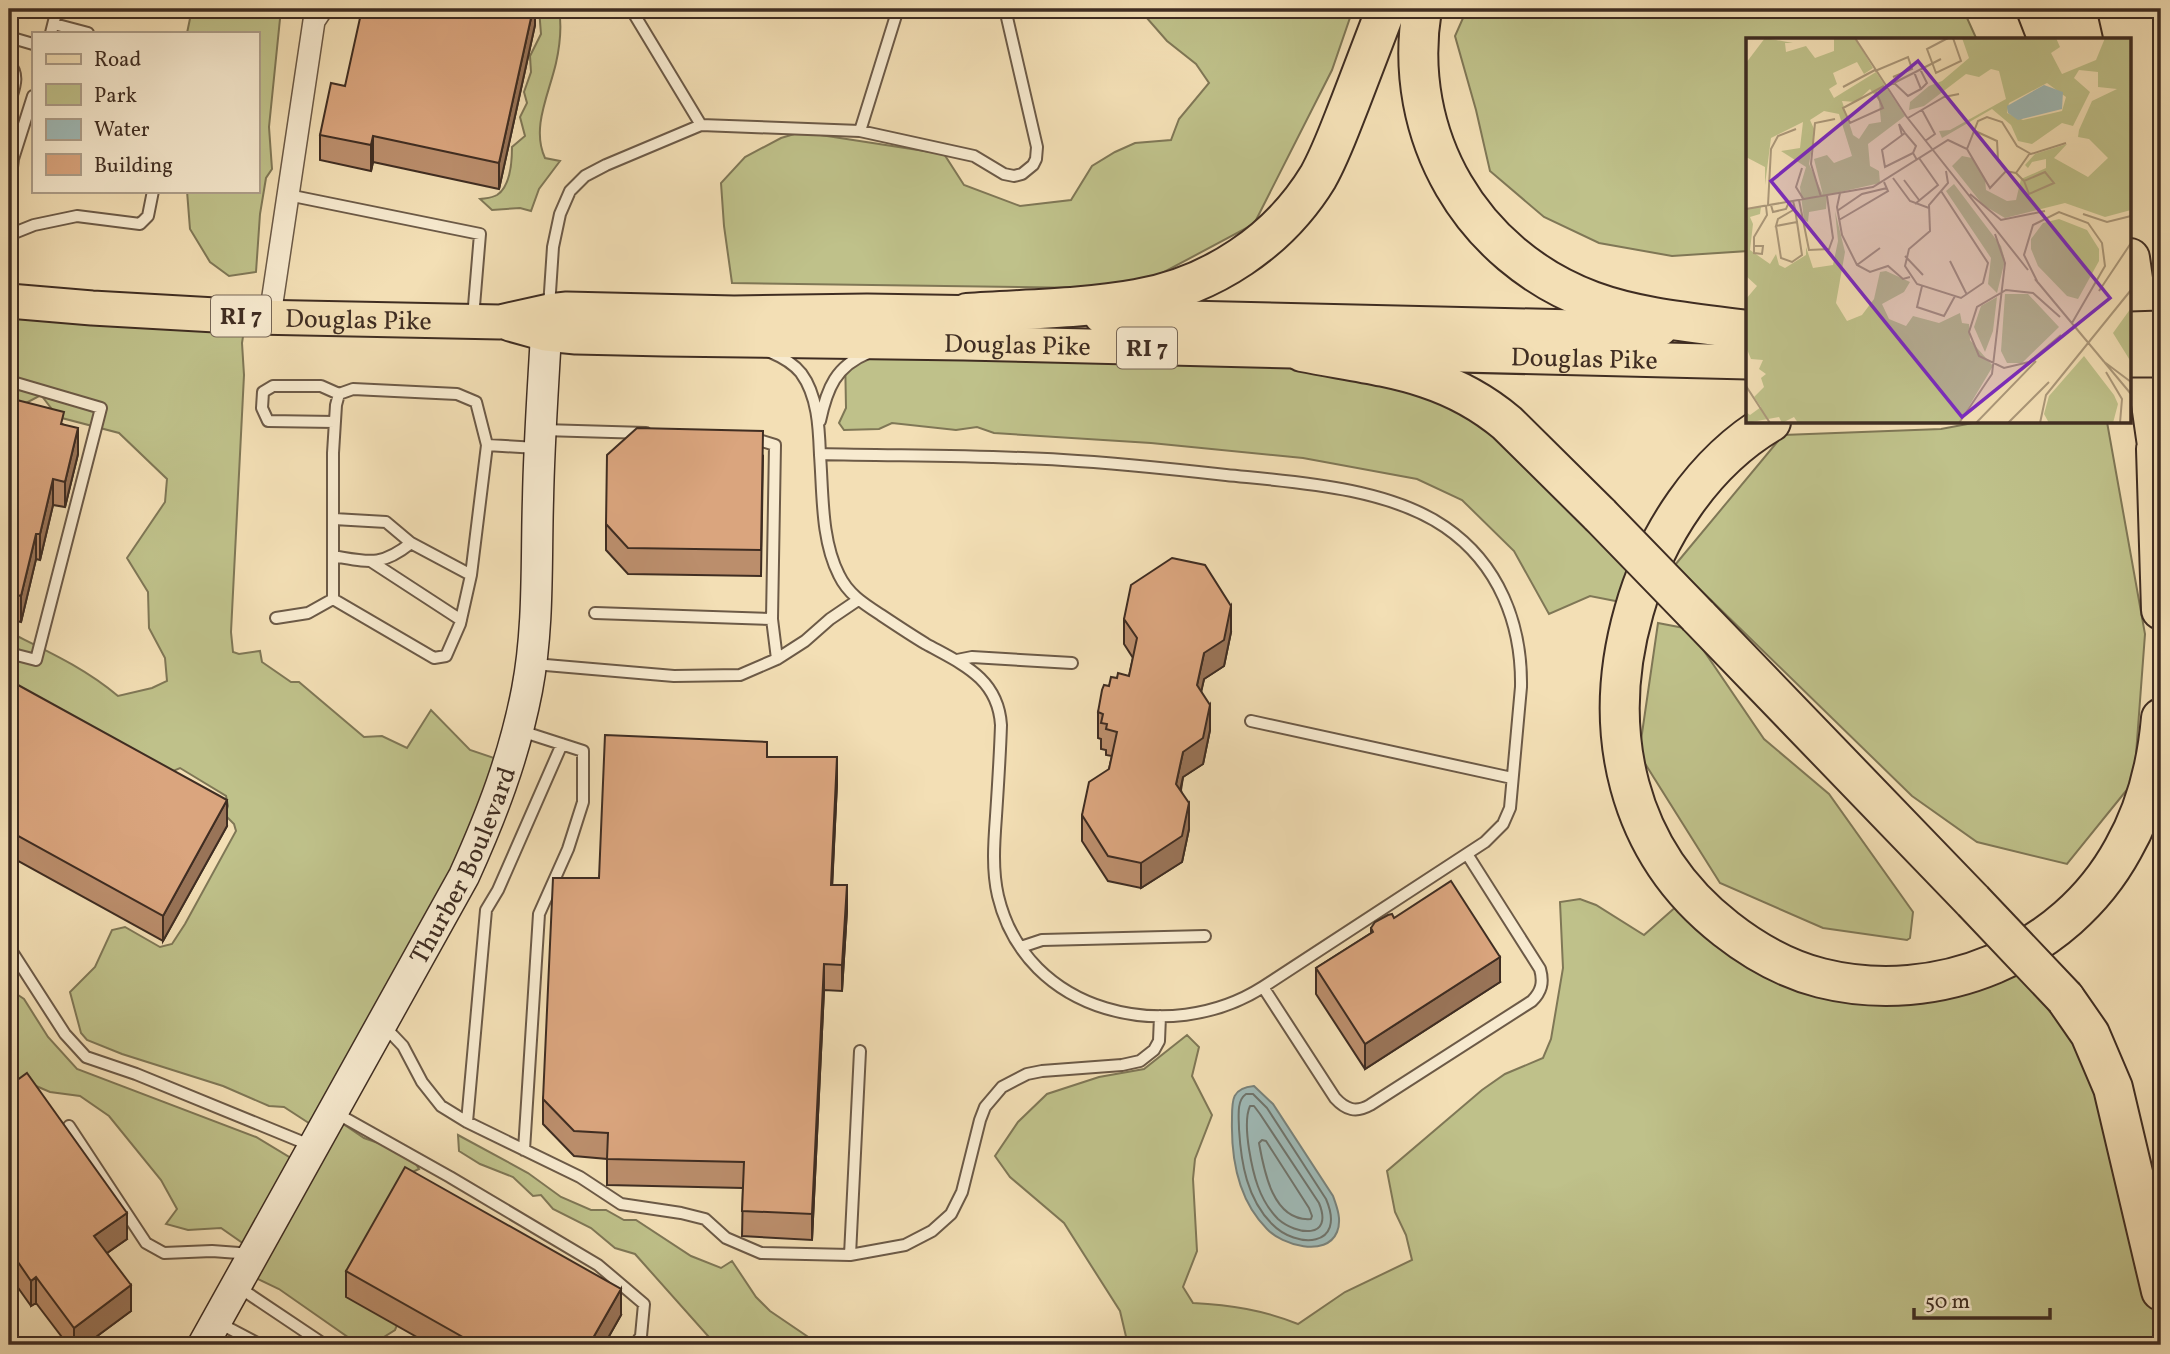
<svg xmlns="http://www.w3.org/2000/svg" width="2170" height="1354" viewBox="0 0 2170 1354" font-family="Vollkorn,serif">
<rect width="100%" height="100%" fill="#f3dfb5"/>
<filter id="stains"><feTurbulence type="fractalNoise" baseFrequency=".00286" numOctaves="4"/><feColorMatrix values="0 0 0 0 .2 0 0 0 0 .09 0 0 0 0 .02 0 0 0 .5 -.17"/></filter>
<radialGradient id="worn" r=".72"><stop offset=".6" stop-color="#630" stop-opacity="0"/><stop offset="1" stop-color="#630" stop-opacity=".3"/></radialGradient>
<path fill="#bfc18a" stroke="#7f7756" stroke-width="2" d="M192 9H281L269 127 272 169 266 178 260 214 256 272 229 276 210 262 190 229 187 191H257V33H187Z
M539 9H559C562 27 560 45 556 63 549 94 531 128 545 158L560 161 539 189 531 211 520 208 492 210 480 199C486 198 492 198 497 195 511 186 512 162 512 147L525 136 520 117 527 103 524 92 531 72 530 56 541 34Z
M1139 9H1353L1332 70 1254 224 1149 280 1085 288 732 283 724 226 721 183 745 157 781 138 801 132 944 154 964 185 1020 206 1071 200 1092 166 1115 152 1135 143 1171 140 1179 119 1209 83 1196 64 1167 41Z
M1467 9H1963L1977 40H1748V251L1672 256 1599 243 1544 217 1490 171 1476 110 1455 36Z
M9 299 246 317 242 343 244 375 231 632 233 652 239 654 260 651 262 662 291 682H299L364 737 382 736 407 748 431 710 470 750 506 762 333 1117 364 1138 410 1154 419 1169 408 1174 346 1281 353 1291 400 1318 395 1330 371 1345 355 1342 279 1289 243 1272 251 1249 221 1228 188 1230 166 1224 177 1209 161 1180 109 1116 80 1096 50 1092 36 1086 9 1103V989L24 999 48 1037 77 1069 256 1137 301 1164 318 1129 284 1107 269 1106 223 1086 122 1054 87 1040 81 1033 70 992 95 967 112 930 125 927 160 947 172 944 185 924 236 831 234 824 225 815 228 806 226 796 180 768 173 771 165 785 9 695V632C47 651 85 668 118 696L152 688 167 681 165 658 149 628 148 592 127 558 165 502 167 479 119 433 58 417 41 395 9 412Z
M845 354 1359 368 1448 388 1649 569 1636 605 1590 596 1549 614 1514 551 1462 500 1417 479 1303 458 1151 443 994 433 977 427 956 430 892 423 879 429 844 430 839 423 846 408Z
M1978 422H2107L2145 634 2134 781 2067 864 1977 842 1912 796 1675 565 1783 435 1941 429Z
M1658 623 1689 629 1764 739 1829 794 1913 912 1910 938 1907 940 1823 928 1720 883 1639 754Z
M1687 897 1827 983 2021 956 2072 1005 2161 1290V1345H1128L1120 1311 1064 1223 1010 1177 995 1156 1018 1122 1047 1094 1099 1077 1144 1069 1187 1035 1199 1047 1192 1076 1212 1115 1195 1159 1193 1179 1197 1251 1183 1287 1193 1303C1231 1305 1263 1310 1298 1324L1345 1292 1412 1260 1406 1235 1395 1212 1387 1171 1482 1090 1505 1074 1543 1058 1551 1039 1563 968 1560 902 1580 899 1596 905 1644 935Z
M458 1135 528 1173 561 1197 591 1210H606L624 1220H636L691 1256 721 1268 732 1261 756 1297 770 1311 820 1345H716L635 1254 615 1248 591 1228 553 1209 541 1195 533 1196 513 1177 480 1164 459 1151Z"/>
<path fill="#9fbab7" stroke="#79827b" stroke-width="2" d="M1254 1086 1273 1104 1333 1196C1337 1207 1342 1220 1337 1232 1326 1258 1282 1245 1267 1229 1239 1201 1231 1159 1232 1120 1232 1101 1231 1088 1254 1086Z"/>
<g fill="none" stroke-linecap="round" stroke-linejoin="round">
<path stroke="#6f746c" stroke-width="2" d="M1246 1094H1253L1267 1108 1326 1199C1347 1248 1296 1249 1272 1224 1247 1199 1241 1163 1239 1129 1239 1118 1236 1101 1246 1094Z
M1250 1106H1254L1260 1114 1319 1203C1334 1240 1296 1235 1278 1219 1259 1200 1253 1174 1249 1149 1247 1136 1245 1117 1250 1106Z
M1262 1140 1266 1141 1309 1208 1312 1216 1311 1219C1273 1222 1264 1171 1259 1143Z"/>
<defs>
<path id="lane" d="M631 9 701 125
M937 9 950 11 970 9
M54 24 88 33
M51 33 57 9
M9 37 33 44
M9 63C21 76 13 90 9 105
M860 131 898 9
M9 192 13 159 33 96
M288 195 480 234 473 318
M9 235 34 225 77 216 140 224 148 216 153 191
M549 307 553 247 560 214 570 191 585 176 606 165 701 125 860 131 974 156 1004 174 1014 176 1022 174 1033 165 1036 159 1037 147 1005 9
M770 352C782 357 793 363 801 373 818 396 819 428 820 455 823 494 821 540 839 575 848 594 864 604 881 615 896 625 911 635 926 644 962 664 998 678 1001 725 1000 756 998 786 996 816 994 843 992 870 998 896 1026 1014 1169 1047 1263 987L1485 842 1503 824 1510 808 1521 687C1522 624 1499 564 1445 527 1387 487 1295 482 1226 475 1172 469 1118 463 1063 460 982 455 901 456 820 454
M9 381 101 408 36 660 9 653
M820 421C827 388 836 366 868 353
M335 422 268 421 262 408 263 392 273 386H321L339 394
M543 430 646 433
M749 437 775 445 772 619 777 659
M487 445 471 575 460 624 446 656 434 658 333 599V453L336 405 339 394 353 389 457 394 476 402 487 445 537 448
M334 519 386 522 411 543
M333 556C369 562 381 567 411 543L471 575
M372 562 461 620
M595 613 772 619
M276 618 308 613 333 599
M957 660 972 657 1072 663
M534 664 674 676 740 675 777 659 805 641 830 619 858 600
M1251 721 1512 778
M521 731 583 751V802L568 849 539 914 524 1150
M9 947 65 1034 86 1057 136 1074 312 1146
M1021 947 1042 940 1205 936
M1263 987 1335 1098C1346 1110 1356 1113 1370 1105L1532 1001C1541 992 1544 983 1540 969L1467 854
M384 1026 403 1046 422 1082 441 1106 467 1122 580 1177 621 1204 681 1213 705 1219 726 1238 761 1253 850 1255 905 1245 932 1231 951 1214 962 1192 980 1120 985 1107 1002 1087 1027 1074 1042 1071 1122 1065 1140 1061 1154 1050 1159 1041 1160 1016
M336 1113 450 1177 598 1265 644 1304 641 1336 635 1345
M467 1122 486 910 498 890 562 744
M69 1126 146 1243 164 1253 212 1251 252 1254
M850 1255 860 1051
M237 1286 325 1345
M219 1323 261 1345"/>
<path id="street" d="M270 316 314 21 322 9"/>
<g id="secondary">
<path id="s1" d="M203 1345 464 876C492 814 514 757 527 690 539 627 536 562 538 499 539 444 543 389 546 334"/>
</g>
<g id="primary">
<path id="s2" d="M9 301 92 308 251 317 500 322 549 311 567 309 734 313 867 311 991 313"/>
<path d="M1101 316 1660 329"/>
<path id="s3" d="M510 324 546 334 576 337 665 339 964 343 1748 362"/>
</g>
<path id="highway" d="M1422 9C1401 135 1471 256 1592 301 1641 319 1696 323 1748 330
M2036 9 2048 40
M2076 9 2083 40
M2130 258 2161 473
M967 313C1024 309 1082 309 1137 299 1212 286 1279 241 1318 177 1331 154 1340 128 1350 103 1362 72 1374 40 1386 9
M1302 352C1379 367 1444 370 1507 423L1600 515
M1771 422C1703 462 1655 536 1634 611 1600 730 1626 851 1726 929 1754 951 1786 969 1821 978 1937 1007 2065 955 2123 849 2146 809 2157 764 2161 718
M2156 449 2161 610
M1698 616 1973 901
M2065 998 2090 1034 2113 1088 2161 1291"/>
</defs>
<use href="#lane" stroke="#6c5a47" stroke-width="14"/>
<use href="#street" stroke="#6c5a47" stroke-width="24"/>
<use href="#secondary" stroke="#3f2d22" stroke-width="33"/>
<use href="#primary" stroke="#3f2d22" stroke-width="37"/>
<use href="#highway" stroke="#3f2d22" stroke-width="42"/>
<use href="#lane" stroke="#f7eacf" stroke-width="10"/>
<use href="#street" stroke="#f7eacf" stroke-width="21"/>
<use href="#secondary" stroke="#f7eacf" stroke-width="30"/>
<use href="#primary" stroke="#f3dfb5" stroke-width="33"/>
<use href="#highway" stroke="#f3dfb5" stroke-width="38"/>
<defs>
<path id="primary-bridge" d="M2130 329 2161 328
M2130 360H2161"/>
<path id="highway-bridge" d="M1600 515 1698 616
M1973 901 2065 998"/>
</defs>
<use href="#primary-bridge" stroke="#3f2d22" stroke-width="37" stroke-linecap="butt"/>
<use href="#highway-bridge" stroke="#3f2d22" stroke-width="42" stroke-linecap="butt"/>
<use href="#primary-bridge" stroke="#f3dfb5" stroke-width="33"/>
<use href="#highway-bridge" stroke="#f3dfb5" stroke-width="38"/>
</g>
<path fill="#bb8e6c" stroke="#3f2d22" stroke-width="2" d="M535 9V25L499 189 373 162 371 171 320 160V135L345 86Z
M9 398 64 425 78 454 65 507 53 505 40 560 36 559 21 622 9 619Z
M763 456 761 576 628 574 606 550V524Z
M1124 619 1231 632 1224 666 1204 679 1201 691 1210 730 1203 764 1183 777 1181 790 1189 829 1182 862 1141 888 1108 881 1082 841V815L1109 769 1112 756 1106 755V750L1101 749V739L1098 738V712L1109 686 1117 678 1129 676 1133 658 1124 644Z
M9 680 227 826 163 941 9 856Z
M767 757 837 783 832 885 847 910 842 991 824 990 812 1240 742 1236 743 1188 607 1185V1159L574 1156 543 1124V1099L599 878Z
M1394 918 1500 982 1365 1069 1316 994V968L1371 933V928Z
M9 1086 127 1239 107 1253 131 1311 85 1345H68L36 1303 31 1306 9 1275Z
M346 1271 621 1315 604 1345H431L346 1297Z"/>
<path fill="#997458" stroke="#3f2d22" stroke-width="2" d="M533 9H535V25L499 189V163Z
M373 136V162L371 171V145Z
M78 428V454L65 507V482Z
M53 479V505L40 560V534Z
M36 534V559L21 622V596Z
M1231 606V632L1224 666 1204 679 1197 711V685L1204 653Z
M1210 705V730L1203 764 1183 777 1176 809V784L1183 752Z
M837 757V783L831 911V885Z
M227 800V826L163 941V916Z
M1189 803V829L1182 862 1141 888V863Z
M847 885V910L842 991V965Z
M1500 957V982L1365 1069V1044Z
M824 964V990L812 1240V1214Z
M127 1213V1239L94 1262V1236Z
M36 1277V1303L31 1306V1281Z
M131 1285V1311L85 1345H74V1328Z
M621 1289V1315L604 1345H589Z"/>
<path fill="#daa57e" stroke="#3f2d22" stroke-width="2" d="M362 9H533L499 163 373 136 371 145 320 135 331 83 345 86Z
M9 398 64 412 61 424 78 428 65 482 53 479 40 534H36L21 596 9 593Z
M637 428 763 431 761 550 628 548 606 524 607 455Z
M1172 558 1205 565 1231 606 1224 640 1204 653 1197 685 1210 705 1203 738 1183 752 1176 784 1189 803 1182 836 1141 863 1108 856 1082 815 1089 782 1109 769 1117 732 1106 729 1107 724 1101 723 1103 714 1098 712 1102 690 1104 685 1109 686 1111 677 1117 678 1118 673 1129 676 1137 638 1124 619 1131 585Z
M9 680 227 800 163 916 9 831Z
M605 735 767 742V757H837L831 885H847L842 965 824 964 812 1214 742 1211 744 1162 607 1159 608 1133 574 1131 543 1099 553 878H599Z
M1451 881 1500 957 1365 1044 1316 968 1373 932 1371 928 1375 922 1388 915 1392 914 1394 918Z
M27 1073 127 1213 94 1236 131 1285 74 1328 36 1277 31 1281 9 1249V1086Z
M405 1167 621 1289 589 1345H477L346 1271Z"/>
<g text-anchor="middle" stroke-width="7" stroke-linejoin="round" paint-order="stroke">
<g fill="#f7eacf" stroke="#766656" stroke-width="2">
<rect x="211" y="295.5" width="60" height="41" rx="5"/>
<rect x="1117" y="327.5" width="60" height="41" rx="5"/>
</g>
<g font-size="24" font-weight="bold" fill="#3f2d22">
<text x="241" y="324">RI 7</text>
<text x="1147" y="356">RI 7</text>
</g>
<g font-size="26" fill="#3f2d22" stroke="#f7eacf">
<text dy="9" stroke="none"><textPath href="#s2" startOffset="350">Douglas Pike</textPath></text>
<text dy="9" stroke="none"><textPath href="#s3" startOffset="509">Douglas Pike</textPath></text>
<text dy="9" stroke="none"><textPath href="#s3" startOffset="1076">Douglas Pike</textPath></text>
<text dy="9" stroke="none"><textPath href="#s1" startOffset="546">Thurber Boulevard</textPath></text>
</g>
</g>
<g transform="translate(1746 38)">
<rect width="385" height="385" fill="#f3dfb5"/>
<path d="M19 0 47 5H39L40 14 60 8 69 20 88 13V0H109L127 30 118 36 111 24 87 35 91 46 83 51 88 60 130 34 159 78 122 106 124 128 133 133 134 145 81 157 80 171 63 174 62 184 58 182 54 149 60 129 35 113 54 110 57 84 25 100 19 147V129L0 119V25ZM124 51 133 63 135 84 123 86 113 101 107 97 96 63 110 64ZM78 73 93 76 106 118 88 125 81 117 68 121 77 157 63 126 69 93 64 82ZM216 0H310L314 9 305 15 316 36 350 22 359 0H385V172L359 179 319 165 259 180 237 167 206 128 216 118 226 120 239 140 240 152 261 163 270 162 275 141 300 130V121L286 124 282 130 279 127 289 116 321 106 308 120 342 139 362 120 343 101 332 99 333 92 346 63 371 51 352 49V34L333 32 328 40 344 54 327 88 316 85 286 106 272 103 265 87 246 71 196 100 193 93 204 92 260 61 253 33 245 31 233 39 220 36 178 68 163 72 164 64 183 48 196 43 223 20ZM301 45 320 59 316 73 277 82 261 75 263 65ZM208 146 255 208 259 222 251 255 242 246 245 220 200 153ZM15 169 14 176 4 179 7 186 4 212 24 226 30 216 33 227 39 230 60 217V209L67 230 87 227 92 203 89 173 99 214 90 265 101 283 116 277 128 261 134 234 140 233 164 244 158 254 136 266 143 281 160 288 167 278 193 285 214 275 216 285 223 286 224 302 247 328 213 385H52L48 379 36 385 33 379 0 385V374L4 377 15 369 8 359 18 349 15 340 20 336 13 331 17 322 5 321 0 309V261L11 248 0 238V171ZM313 181 341 192 353 211V223L332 261 321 258 292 228 285 211V201L297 185ZM259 256H282L313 289 276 325H261L255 313ZM251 259 247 293 239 314 228 289 235 268ZM385 270V324L367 295ZM338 318 368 357 372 366 367 385H303L298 376 303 358Z" fill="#bfc18a" fill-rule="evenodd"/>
<path d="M298 47 317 54 316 71 272 82 262 75 261 68Z" fill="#9fbab7"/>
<path fill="none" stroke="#ab987a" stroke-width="2" d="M109 0 160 78 282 232M202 0 181 11 190 35 215 23 207 0M174 31 181 45 175 51M129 33 162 19 166 31 147 39M147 44 162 58 175 51 168 34M97 49 129 32M140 49 195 21M130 54 137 70 104 85 97 70 138 48M176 72 189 96 179 103M162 80 198 59 213 56M227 92 251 103 252 121 260 133M156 97 153 86 159 95M221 111 232 83 241 79 256 84 271 108 285 116 320 105M167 115 139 129 136 112 159 95 170 108 167 115 171 122M56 130 50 149 58 162M270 135 278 143 299 134 308 145 283 156 278 143M270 135 284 115M147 140 164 163 183 170M158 142 173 162M195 153 242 225 237 245 215 260 171 246 159 228 163 211 184 193 183 167 202 145 200 133M94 155 91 169 96 197 111 227 124 234 142 228 157 241 164 239M224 156 255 182 299 173M75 159 65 126 69 85 89 81M53 162 63 212 83 211 87 200 81 158M47 163 49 171 51 184 30 188 32 181 49 171M169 166 192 147 173 120M22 167 25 111 32 98 50 91M25 167 27 174 40 171 43 164M0 171 127 149 202 102 221 111 244 150 260 133 270 135M91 173 116 156 141 150M337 176 361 184 385 178M93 182 142 153 138 144M30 188 35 220 46 224 56 217 51 184M8 208H17L16 216 8 215V199L21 177 20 168M159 218 177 237M204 223 221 257M111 227 134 210M289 241 385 356M292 245 278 217 287 187 313 174 342 185 356 205 359 228 326 285M176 248 171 269 198 278 209 258M353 253 385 205M314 279 287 255 260 252 231 269 223 294 233 318 258 330 283 324 315 297M357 323 385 344M360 334 376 361 374 385M0 348 24 385M213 385 246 336 259 225 249 196M230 385 290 323M262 385 303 344M294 385 300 357 385 252"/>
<path fill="#7b2cbf" fill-opacity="0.15" stroke="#7b2cbf" stroke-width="3.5" d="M172 23 364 260 216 379 25 143Z"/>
<rect width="385" height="385" fill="none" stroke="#3f2d22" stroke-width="3.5"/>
</g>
<rect width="2170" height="1354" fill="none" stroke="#f3dfb5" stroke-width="35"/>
<rect x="10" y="10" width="2149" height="1333" fill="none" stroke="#3f2d22" stroke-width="3.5"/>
<rect x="18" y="18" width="2135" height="1319" fill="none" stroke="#3f2d22" stroke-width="2"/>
<rect x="32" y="32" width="228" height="161" fill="#f7eacf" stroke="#ad9e8a" stroke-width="2"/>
<rect x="46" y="54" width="35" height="10" fill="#f3dfb5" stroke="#ad9e8a" stroke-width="2"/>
<text x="94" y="66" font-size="21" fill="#3f2d22">Road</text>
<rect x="46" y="84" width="35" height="21" fill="#bfc18a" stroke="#ad9e8a" stroke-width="2"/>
<text x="94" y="102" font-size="21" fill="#3f2d22">Park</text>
<rect x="46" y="119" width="35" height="21" fill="#9fbab7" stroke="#ad9e8a" stroke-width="2"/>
<text x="94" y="136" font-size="21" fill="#3f2d22">Water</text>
<rect x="46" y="154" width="35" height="21" fill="#daa57e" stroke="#ad9e8a" stroke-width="2"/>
<text x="94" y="172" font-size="21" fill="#3f2d22">Building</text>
<path d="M1914 1308v10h136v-10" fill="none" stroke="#3f2d22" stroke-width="3.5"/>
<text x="1925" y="1308" font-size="21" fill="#3f2d22" stroke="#f7eacf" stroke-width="5" paint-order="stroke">50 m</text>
<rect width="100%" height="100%" filter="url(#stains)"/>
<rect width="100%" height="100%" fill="url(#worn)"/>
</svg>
